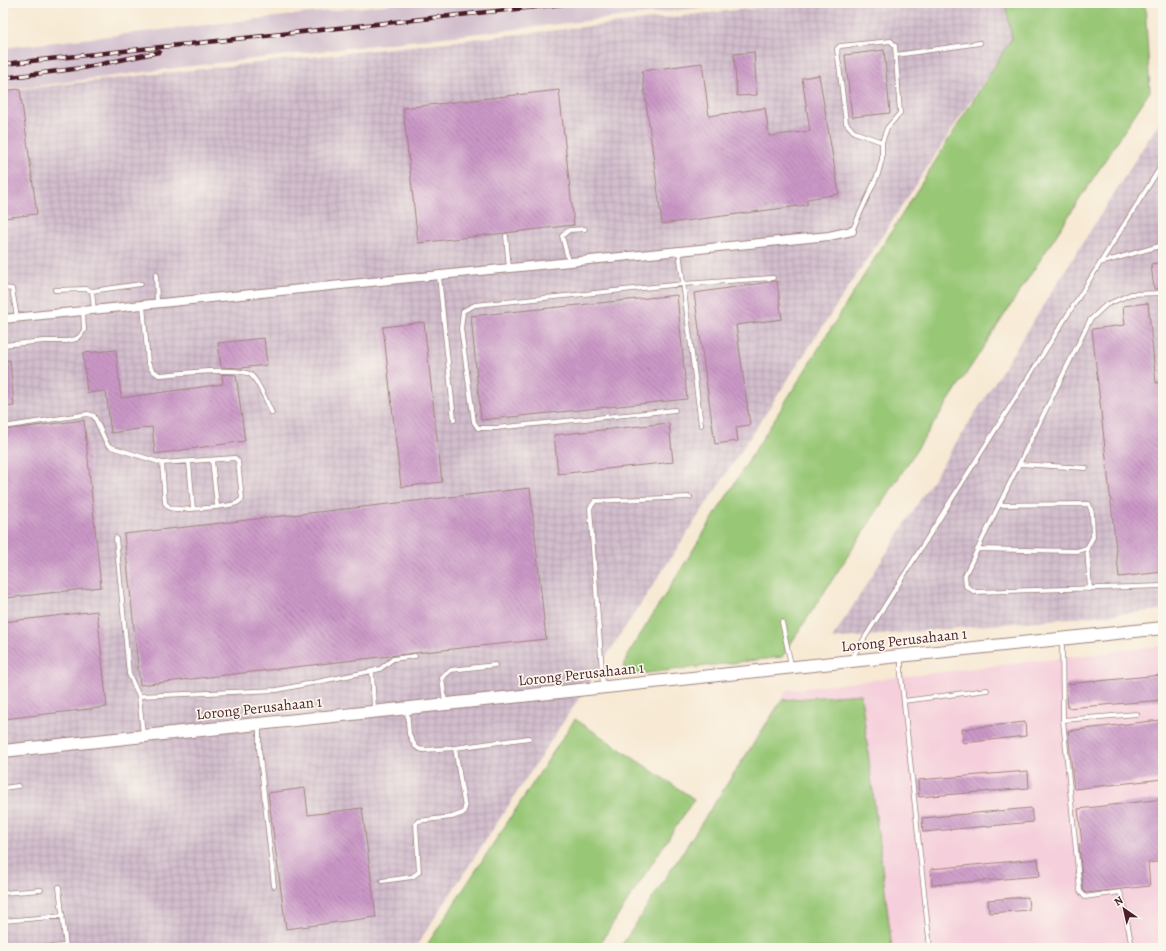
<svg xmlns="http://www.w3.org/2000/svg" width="1166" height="951" viewBox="0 0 1166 951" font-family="Alegreya,serif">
<defs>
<pattern id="industrial-grid" width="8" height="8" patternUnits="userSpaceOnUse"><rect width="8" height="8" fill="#d1bdcc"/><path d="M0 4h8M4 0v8" fill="none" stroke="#b5a2af"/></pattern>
<pattern id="building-back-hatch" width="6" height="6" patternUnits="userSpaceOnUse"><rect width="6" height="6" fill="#cb99c7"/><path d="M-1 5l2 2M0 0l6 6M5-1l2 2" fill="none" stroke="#a77ca2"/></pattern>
</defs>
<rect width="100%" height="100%" fill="#fbf7ec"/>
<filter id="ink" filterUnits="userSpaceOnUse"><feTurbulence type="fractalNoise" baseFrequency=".025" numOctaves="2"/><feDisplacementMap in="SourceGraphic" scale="8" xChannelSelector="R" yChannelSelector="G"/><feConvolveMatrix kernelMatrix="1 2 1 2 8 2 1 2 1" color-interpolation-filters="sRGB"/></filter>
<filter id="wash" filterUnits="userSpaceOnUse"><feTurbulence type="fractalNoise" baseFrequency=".012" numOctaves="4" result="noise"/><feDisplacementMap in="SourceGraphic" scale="16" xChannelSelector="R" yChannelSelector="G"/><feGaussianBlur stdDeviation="0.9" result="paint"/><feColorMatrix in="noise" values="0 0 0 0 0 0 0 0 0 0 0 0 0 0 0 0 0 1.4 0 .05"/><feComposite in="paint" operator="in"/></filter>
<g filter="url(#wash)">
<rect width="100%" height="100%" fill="#f7e9d3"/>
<path fill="#f5cfdb" d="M1163 646V948H620L787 690Z"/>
<path fill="url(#industrial-grid)" d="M799 3H1006L1012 38 415 948H3V91Z
M1163 116V610L832 639Z"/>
<path fill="#d1bdcc" d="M400 3H740L183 67 3 90V48Z"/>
<path fill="#98c776" stroke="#717350" d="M1005 3H1145L1150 91 782 657 622 676 627 656 1012 38Z
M861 694 892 948H620L782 700Z
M575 719 694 799 597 948H425Z"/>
<g id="blocks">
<path fill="url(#building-back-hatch)" d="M884 50 890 113 852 117 845 55Z
M754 52 757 95 737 96 734 54Z
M702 63 709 116 765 108 769 136 810 131 802 78 819 75 839 194 807 199V205L662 224 642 71Z
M20 89 37 214 3 218V91Z
M559 90 574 225 418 243 403 108Z
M1163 262V288L1154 289 1151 264Z
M777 281 782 319 736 325 750 425 736 427 738 441 715 444 694 293Z
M677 295 687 399 481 420 471 316Z
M1148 303 1156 383 1163 382V572L1119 577 1092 329 1125 325 1123 306Z
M424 322 442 482 401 487 383 327Z
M264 338 267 365 240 368 221 367 218 343Z
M116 350 121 398 223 384 222 374 236 375 245 441 155 454 152 427 111 433 106 391 87 393 83 353Z
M10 360 14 406 3 407V361Z
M84 420 101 587 6 598 3 568V430Z
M669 423 673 462 558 474 554 435Z
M530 488 546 639 415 653 140 685 124 534Z
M97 611 107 707 3 719V622Z
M1161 675 1163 700 1068 708 1066 684Z
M1160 720 1163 746V779L1074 789 1068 731Z
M1025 722 1026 736 963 743 962 729Z
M1028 771 1029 788 919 797 918 780Z
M305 788 308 815 362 808 376 917 286 929 268 793Z
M1163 799V861L1148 863 1150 886 1086 893 1083 890 1079 844 1082 843 1078 809Z
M1031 808 1033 822 923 832 922 818Z
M1038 859 1040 876 932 885 931 869Z
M1028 897 1029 910 989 913 988 900Z"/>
</g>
</g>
<g filter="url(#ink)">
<use href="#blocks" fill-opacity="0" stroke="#a0847f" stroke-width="1"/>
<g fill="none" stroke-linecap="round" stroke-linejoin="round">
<defs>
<path id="lane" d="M896 55 980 43
M852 231 878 174 882 159V142L887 128 900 113 895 46 891 41 840 46 837 49 846 123 854 132 882 142
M506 236 509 268
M679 251 701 425
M569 262 562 236 569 230 585 229
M1100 263 1163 245
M156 274 157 303
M439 276 454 420
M3 288 12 289 17 317
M55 290 86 289 92 291 94 310
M92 291 141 284
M143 305 148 363 152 370 159 375C175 374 240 366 251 375 258 381 268 404 272 413
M3 345 44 341H67L76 339 80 336 84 330 83 311
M675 410 496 428H478L474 422 461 329 463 311 475 305 683 284 773 278
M3 427 88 414 94 416 107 444 111 447 162 463 235 458 238 461 242 499C240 500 239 502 237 503 228 507 179 511 170 508L165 503 162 463
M212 460 217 506
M189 462 193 509
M1019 464 1090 320 1106 305 1131 294 1163 293
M1086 468 1019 464 965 575 966 586 975 592 1163 586
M116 538 129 674 139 696 277 690 372 671
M1087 548 1090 589
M978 549 1077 551 1087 548 1093 537 1092 513 1089 504 999 505
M782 622 791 665
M1062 639 1063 720 1080 891 1085 897 1120 892 1124 904 1132 948
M852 658 1163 163
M901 658V675L930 948
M603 685 590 508 595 501 690 497
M139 696 143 735
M904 701 987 690
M445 702 442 678 451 670 495 665
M374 709 372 671 380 669 393 659 415 656
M407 709 409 734 415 746 419 749 424 750 455 748 529 738
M1063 720 1137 714
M259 726V748L274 886
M3 788 18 786
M382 881 412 877 419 872 416 824 418 821 452 817 463 813 465 808 455 748
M59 887 66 948
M3 893 41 890
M3 921 63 916
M35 948 66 946"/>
<path id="street" d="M3 319 829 236 852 231"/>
<path id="secondary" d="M3 751 1163 628"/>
</defs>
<use href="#lane" stroke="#a0847f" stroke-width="5.5"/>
<use href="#street" stroke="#a0847f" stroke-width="10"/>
<use href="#secondary" stroke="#a0847f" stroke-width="14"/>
<use href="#lane" stroke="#fff" stroke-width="4"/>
<use href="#street" stroke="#fff" stroke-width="8"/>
<use href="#secondary" stroke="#fff" stroke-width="12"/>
<defs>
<path id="rail" d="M3 64 572 3
M3 78 82 68 159 52"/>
</defs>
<use href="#rail" stroke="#4a1f2b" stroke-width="4.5"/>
<use href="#rail" stroke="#fbf7ec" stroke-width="3" stroke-dasharray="9" stroke-linecap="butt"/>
</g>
</g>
<g text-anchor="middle" stroke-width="3.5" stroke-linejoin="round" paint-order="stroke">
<g font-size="15" fill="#4a1f2b" stroke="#fbf7ec">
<text transform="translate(904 640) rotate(-6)" y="5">Lorong Perusahaan 1</text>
<text transform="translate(581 674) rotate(-6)" y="5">Lorong Perusahaan 1</text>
<text transform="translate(259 708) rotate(-6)" y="5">Lorong Perusahaan 1</text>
</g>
</g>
<rect width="1166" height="951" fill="none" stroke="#fbf7ec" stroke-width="16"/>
<g transform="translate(1124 909) rotate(326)" stroke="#fbf7ec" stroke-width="3" paint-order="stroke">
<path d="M0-3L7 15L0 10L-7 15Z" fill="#4a1f2b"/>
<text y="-6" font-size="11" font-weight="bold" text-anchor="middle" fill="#4a1f2b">N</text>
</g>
</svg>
